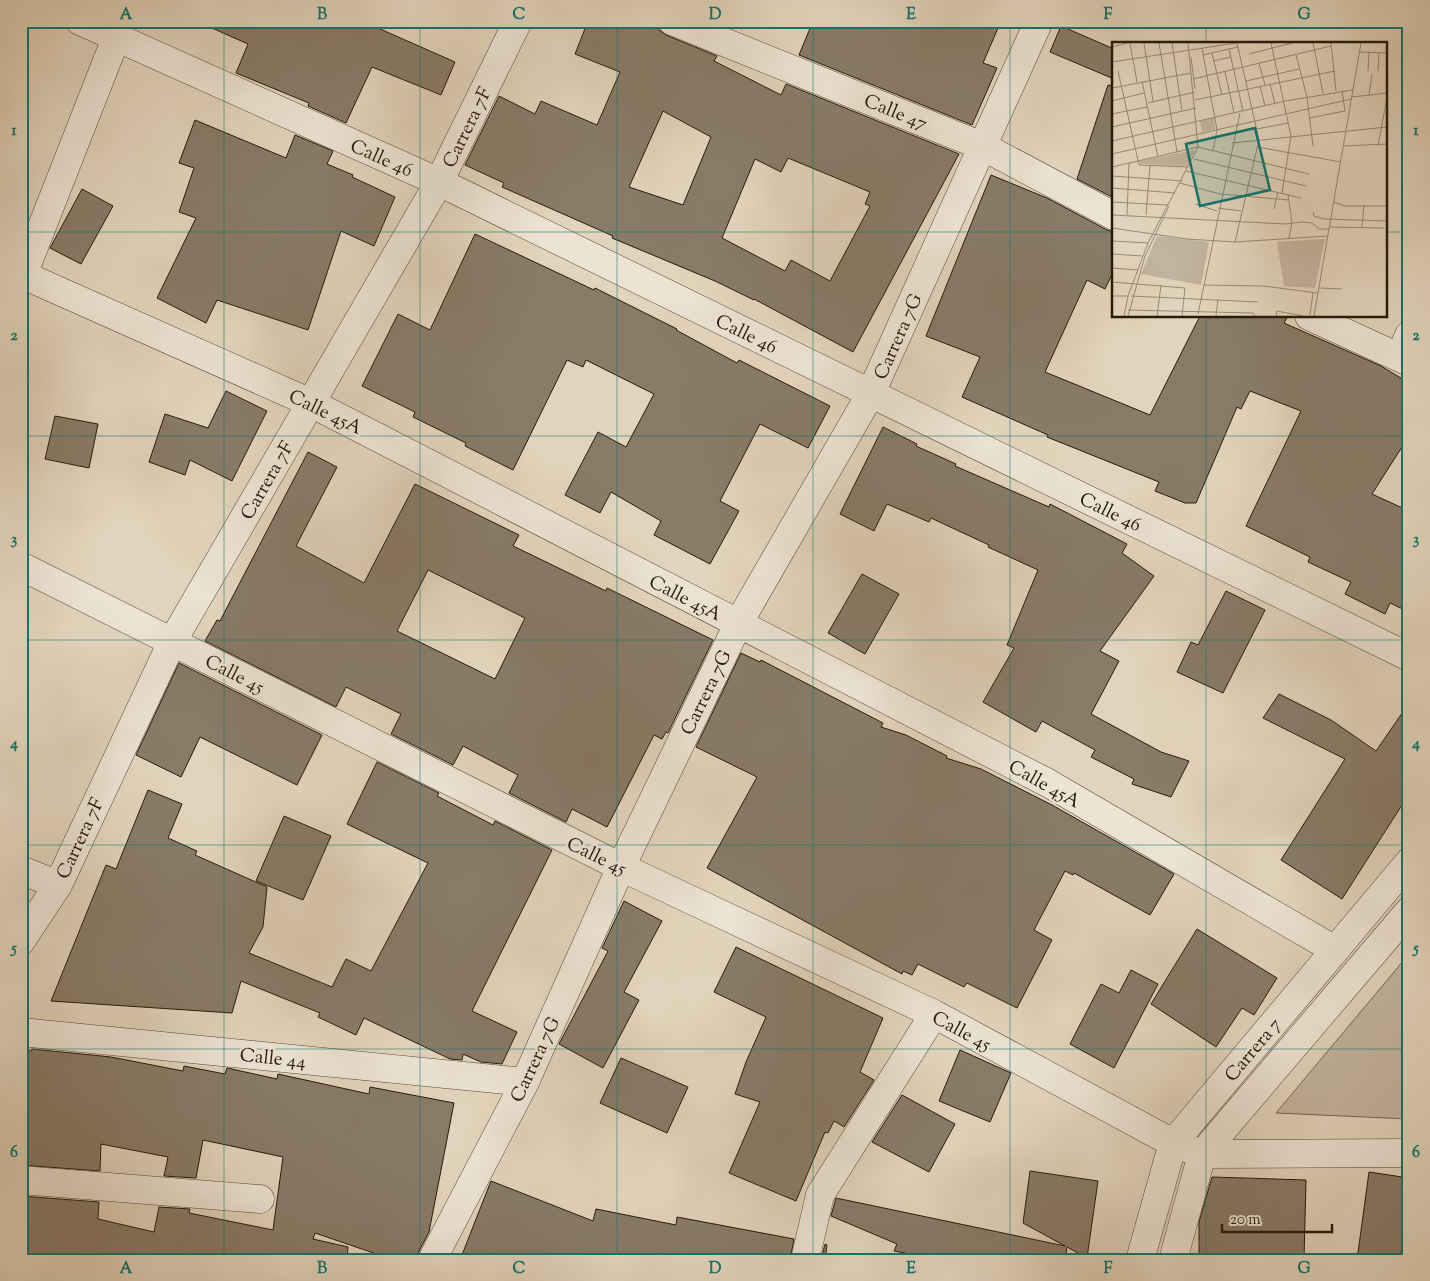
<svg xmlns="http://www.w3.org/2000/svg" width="1430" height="1281" viewBox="0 0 1430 1281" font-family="'Sorts Mill Goudy',serif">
<rect width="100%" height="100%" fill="#e2d4bc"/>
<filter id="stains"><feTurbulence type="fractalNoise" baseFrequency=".004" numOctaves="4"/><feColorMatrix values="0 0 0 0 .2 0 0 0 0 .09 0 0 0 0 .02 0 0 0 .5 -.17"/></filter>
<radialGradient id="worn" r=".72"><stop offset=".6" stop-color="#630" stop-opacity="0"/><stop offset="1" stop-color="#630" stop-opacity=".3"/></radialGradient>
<path fill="#c2b49e" stroke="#746755" d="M1409 954V1119L1276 1113Z"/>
<path fill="#887b68" stroke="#261a0c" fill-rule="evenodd" d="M196 21H362L455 62 441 95 372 67 346 123 308 106 309 103 236 73 248 44Z
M588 21H657L659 30 666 35 717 56 714 61 781 95 786 84 959 154 853 352 754 299V300L715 281 612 238 613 236 502 187 504 183 465 165 499 96 535 114 541 101 597 125 620 72 575 54ZM663 111 711 137 683 205 629 187ZM788 158 870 192 865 204 870 206 830 281 791 260 785 271 722 238 755 159 781 172Z
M714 21H734L731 28Z
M813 21H1001L983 63 997 68 972 125 799 55Z
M1061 26 1114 49V79L1050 52Z
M1108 85 1114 86V198L1077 179Z
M195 120 286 158 295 135 333 151 327 164 353 175 352 177 395 197 374 246 341 231 308 330 217 300 206 323 157 298 196 218 179 212 194 168 179 163Z
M991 175 1047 198 1107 230 1114 232V270L1105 289 1087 280 1045 372 1150 415 1200 316H1288L1284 323 1381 366 1409 383V436L1372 494 1409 511V612L1390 603 1385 614 1345 594 1351 582 1308 562 1310 557 1246 526 1301 411 1250 391 1241 409 1237 407 1196 503H1185L1155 491 1159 482 1047 437 1048 435 962 397 980 357 926 336Z
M82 189 113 206 81 264 50 248Z
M475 234 594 290 595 288 677 329 676 330 737 363 739 360 830 406 808 448 760 424 720 501 739 511 710 564 654 535 661 521 611 492 600 513 565 495 598 432 626 447 654 394 586 360 583 367 567 360 513 470 465 446 466 443 413 417 415 412 362 386 398 314 430 330Z
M226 391 267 411 232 481 190 460 185 475 149 462 165 414 208 428Z
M55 416 98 424 89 468 45 459Z
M883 427 917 444 916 446 956 464 955 466 1049 507 1050 504 1127 544 1122 553 1154 576 1100 651 1119 661 1091 714 1161 752 1189 761 1171 797 1132 784 1134 779 1091 757 1095 750 1042 721 1036 732 983 702 1014 648 1007 645 1038 570 988 547 989 545 931 518 929 522 887 504 874 531 840 514Z
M308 452 337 467 296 546 364 583 415 484 519 535 513 546 606 591 607 588 713 640 668 733 666 732 662 739 654 735 607 827 572 809 566 822 509 793 518 775 463 746 453 765 391 734 401 714 346 687 336 707 205 641 217 620 220 621ZM428 570 525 618 495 679 397 631Z
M862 574 899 594 865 654 828 633Z
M1226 591 1265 610 1223 693 1177 672 1191 642 1198 645Z
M741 653 760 662 761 660 883 723 881 727 906 735 947 756 946 758 981 769 1052 805 1174 874 1150 915 1074 873 1073 875 1065 871 1034 930 1052 940 1017 1008 967 983 964 987 918 964 912 975 903 971 902 974 707 868 757 777 696 747Z
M179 663 322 735 297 785 200 737 181 777 136 755Z
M1279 694 1331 720 1376 751 1409 703V794L1342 899 1281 860 1345 759 1263 718Z
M377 762 439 793 437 796 493 825 495 821 552 850 472 1011 517 1032 502 1064 481 1062 463 1054 462 1060 450 1059 364 1018 356 1035 318 1017 320 1013 241 981 232 1013 51 1001 106 865 116 869 148 790 182 804 168 838 197 851 195 855 267 887 263 927 249 953 332 987 346 959 371 971 428 863 347 824Z
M284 816 331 836 303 900 256 881Z
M624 901 662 921 624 992 639 1000 603 1068 559 1044 608 951 602 948Z
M1197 929 1277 978 1254 1015 1242 1008 1216 1047 1151 1004Z
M736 947 883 1018 860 1072 874 1080 844 1127 834 1121 828 1133 825 1132 796 1201 729 1173 760 1102 735 1094 746 1062 766 1017 714 992Z
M1131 970 1158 984 1114 1068 1070 1044 1101 984 1119 993Z
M32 1049 111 1057 183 1071 184 1066 225 1074 227 1068 277 1079 278 1074 369 1094 370 1087 454 1103 429 1232 418 1253 417 1260H394L315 1233 313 1239 348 1247 347 1260H21V1196L99 1202 98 1219 154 1232 159 1207 190 1209 189 1213 273 1230 283 1157 203 1140 196 1178 164 1176 168 1157 101 1144 100 1171 21 1165V1050L31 1051Z
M960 1050 1011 1073 990 1122 939 1101Z
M621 1058 688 1087 667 1133 600 1103Z
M902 1095 955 1124 929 1172 872 1142Z
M1030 1171 1098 1181 1087 1258 1067 1247 1065 1260H940L894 1251 897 1244 831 1216 836 1198 1065 1246 1023 1223Z
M1369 1172 1409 1178V1197L1400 1260H1357Z
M1212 1177 1306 1180 1304 1260H1199V1222Z
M491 1181 593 1221 596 1209 676 1225 677 1217 794 1239 790 1260H460Z
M825 1244 827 1245 825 1260H821Z"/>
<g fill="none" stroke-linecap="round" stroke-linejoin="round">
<defs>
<path id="minor" d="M80 21 439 182 1409 657
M672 21 982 146 1114 216
M21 274 311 403 1048 783 1335 950
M23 275 116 38
M1309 316 1409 362
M1400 357 1409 335
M21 566 621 867 934 1014 1173 1143 1202 1154 1409 1153
M21 870 58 885
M21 941 58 885 172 642 439 182 518 21
M21 1032 525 1082
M21 1180 260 1199
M432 1260 525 1082 621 867 738 624 871 393 1039 21
M805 1260 820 1195 934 1014"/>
<path id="tertiary" d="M1140 1260 1173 1143 1409 862
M1173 1260 1202 1154 1409 911"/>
</defs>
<use href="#minor" stroke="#554838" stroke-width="29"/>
<use href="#tertiary" stroke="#554838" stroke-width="29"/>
<use href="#minor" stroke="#ece3d3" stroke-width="28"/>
<use href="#tertiary" stroke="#ece3d3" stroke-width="28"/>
</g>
<path fill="none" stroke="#0f766e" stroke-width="1" stroke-opacity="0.55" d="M224 21V1260M420 21V1260M617 21V1260M813 21V1260M1010 21V1260M1206 21V44M21 232H1114M1386 232H1409M1206 316V1260M21 436H1409M21 640H1409M21 845H1409M21 1049H1409"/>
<g text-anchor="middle" stroke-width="5" stroke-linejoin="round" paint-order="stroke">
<g font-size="19" fill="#261a0c" stroke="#ece3d3">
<text transform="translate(896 111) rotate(22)" y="7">Calle 47</text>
<text transform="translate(466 127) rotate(-64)" y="7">Carrera 7F</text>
<text transform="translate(382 157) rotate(24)" y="7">Calle 46</text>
<text transform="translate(747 333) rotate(26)" y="7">Calle 46</text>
<text transform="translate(897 336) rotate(-66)" y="7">Carrera 7G</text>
<text transform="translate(326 411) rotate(26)" y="7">Calle 45A</text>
<text transform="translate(266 480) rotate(-60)" y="7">Carrera 7F</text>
<text transform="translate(1111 511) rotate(26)" y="7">Calle 46</text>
<text transform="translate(686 597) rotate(27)" y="7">Calle 45A</text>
<text transform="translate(235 673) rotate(27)" y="7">Calle 45</text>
<text transform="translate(705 692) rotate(-64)" y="7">Carrera 7G</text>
<text transform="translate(1045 783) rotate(29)" y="7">Calle 45A</text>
<text transform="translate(79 838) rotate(-65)" y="7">Carrera 7F</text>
<text transform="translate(597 855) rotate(26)" y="7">Calle 45</text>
<text transform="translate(962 1030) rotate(28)" y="7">Calle 45</text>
<text transform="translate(1252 1049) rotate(-50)" y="7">Carrera 7</text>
<text transform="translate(273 1057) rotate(6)" y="7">Calle 44</text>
<text transform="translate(534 1059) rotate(-65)" y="7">Carrera 7G</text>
</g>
</g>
<g transform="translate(1112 42)">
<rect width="275" height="275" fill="#e2d4bc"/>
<path d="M102 76 103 87 90 90 88 79ZM83 108 75 124 28 122 27 119ZM45 194 97 200 89 243 29 232ZM213 197 203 246 172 244 165 200Z" fill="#c2b49e"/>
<path fill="none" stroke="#978a76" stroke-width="1" d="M18 1 25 40M32 1 41 59M47 1 65 110M60 1 70 69M159 1 179 94 170 151M201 1 211 51M219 1 224 49M0 5 15 1M90 6 105 88 101 109M117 7 131 69M248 10 275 11M100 11 110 53M137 12 180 1M91 13 126 5M184 13 195 55 201 104M79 15 83 47M101 19 119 15M0 20 124 1M147 21 153 43M6 29 27 123 76 125M256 29 257 10M266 29 267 11M113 30 122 71M81 37 219 4M30 39 46 115M134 39 187 27M158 42 163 62M148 44 153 64M0 46 79 31M257 53 260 32M240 55 275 51M83 58 223 29M0 59 32 51M36 61 83 50M0 72 35 65M197 76 233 69 230 48M0 85 84 66M145 87 176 81M0 99 173 59 241 48M120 101 275 85M266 103 275 56M232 104 275 102M145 105 229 120M0 112 239 57M82 117 194 144M0 125 86 105 197 132M74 129 189 156M0 134 71 139M68 141 108 152 177 158M0 146 63 151M176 153 180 180 177 196M0 160 56 163M221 160 233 164H275M83 162 105 169M106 166 129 169M162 167 166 150M201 170 202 174 212 177 275 179M0 173 173 182 190 180 200 181 207 187H218M15 173 17 121M34 173 38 123M218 185 272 186M250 185 252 163M0 186 75 197 123 200 216 194M0 199 36 201M123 200 147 98 125 1M0 212 30 214M0 226 26 228M0 240 73 246 70 274M92 243 151 244 206 251M207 246 230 247M0 254H16M19 254 146 260M16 268 141 271 143 274M86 272 128 71M198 273 201 251M12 274 16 254 36 201 86 105 76 1M16 274 33 214 57 164M45 274 49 243M104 274 106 257M164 274 165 269 191 274M202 274 249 1"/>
<path fill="#0f766e" fill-opacity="0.15" stroke="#0f766e" stroke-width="2.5" d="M143 86 158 148 88 164 74 102Z"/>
<rect width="275" height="275" fill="none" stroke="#261a0c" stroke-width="2.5"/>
</g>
<rect width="1430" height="1281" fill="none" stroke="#e2d4bc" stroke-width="55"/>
<path d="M1222 1224v8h110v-8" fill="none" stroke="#261a0c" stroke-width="2.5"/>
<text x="1230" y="1224" font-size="15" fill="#261a0c" stroke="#ece3d3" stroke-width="4" paint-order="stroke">20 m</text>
<rect x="28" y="28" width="1374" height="1226" fill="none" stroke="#0f766e" stroke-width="2"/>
<g font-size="16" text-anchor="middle" font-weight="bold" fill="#0f766e">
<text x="126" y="19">A</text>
<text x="322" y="19">B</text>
<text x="519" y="19">C</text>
<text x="715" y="19">D</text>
<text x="911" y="19">E</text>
<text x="1108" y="19">F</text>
<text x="1304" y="19">G</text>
<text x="14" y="135">1</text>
<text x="1416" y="135">1</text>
<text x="14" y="340">2</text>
<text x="1416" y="340">2</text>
<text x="14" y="544">3</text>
<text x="1416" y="544">3</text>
<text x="14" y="748">4</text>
<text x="1416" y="748">4</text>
<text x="14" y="953">5</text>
<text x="1416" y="953">5</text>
<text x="14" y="1157">6</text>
<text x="1416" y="1157">6</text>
<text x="126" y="1273">A</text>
<text x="322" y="1273">B</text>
<text x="519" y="1273">C</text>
<text x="715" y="1273">D</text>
<text x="911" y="1273">E</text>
<text x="1108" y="1273">F</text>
<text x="1304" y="1273">G</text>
</g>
<rect width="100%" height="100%" filter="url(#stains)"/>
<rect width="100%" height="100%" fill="url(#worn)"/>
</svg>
